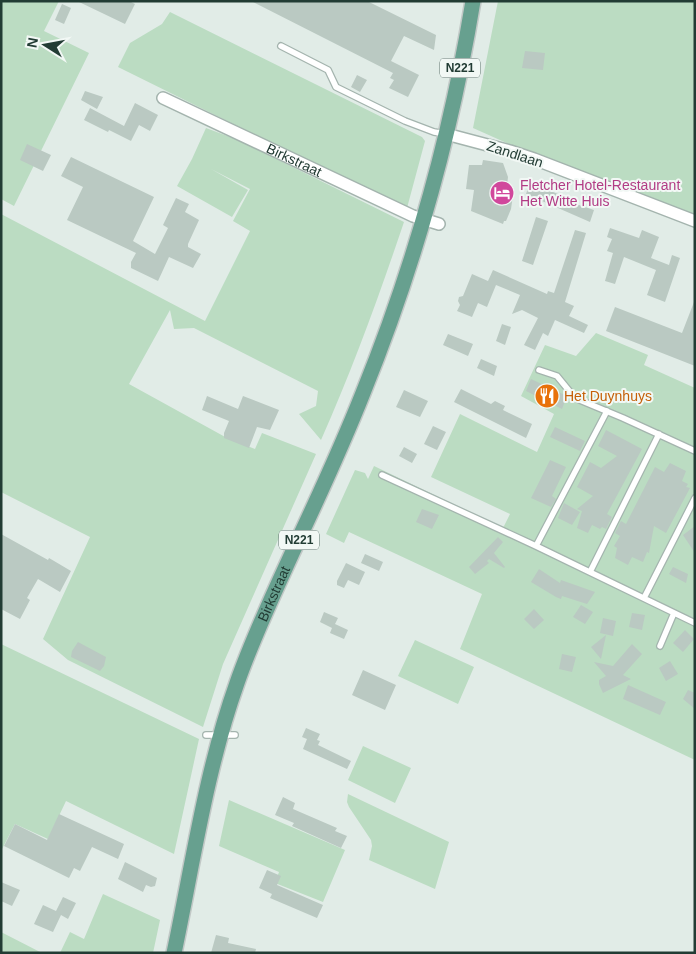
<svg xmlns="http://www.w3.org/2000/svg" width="696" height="954" viewBox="0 0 696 954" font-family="Helvetica,sans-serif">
<rect width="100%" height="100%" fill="#e1ece7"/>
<path fill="#bbdcc2" d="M1 1H59L44 31 89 53 14 206 1 199Z
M498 1H695V227L473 128Z
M170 12 422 137 425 141 407 208 298 156 118 67 130 43 162 24Z
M206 128 238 140 404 222C379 296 353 368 321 440L299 414 316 406 318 391 194 328 174 329 170 310 129 384 227 438 255 449 262 433 316 454 223 664 203 727 68 660 43 639 90 537 1 492V214L205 321 250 231 233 221 250 189 211 169 248 190 232 217 177 186 192 159Z
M596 333 648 355 644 365 695 388V760L460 649 482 594 349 532 344 543 326 534 355 470 365 473 368 479 374 466 503 528 510 514 431 477 460 414 537 452 554 414 521 396 545 345 576 356Z
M415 640 474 667 458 704 398 676Z
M1 644 199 739 174 854 66 801 48 839 15 824 2 849 1 848Z
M363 746 411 768 395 803 348 780Z
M348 794 449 842 435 889 369 860 372 846 371 840 349 807 347 802Z
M229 800 345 850 323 902 275 883 279 872 219 846Z
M103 894 160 920 153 953H60L70 932 84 939Z
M1 932 42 953H1Z"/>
<path fill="#bac9c2" d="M77 1H129L135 4 125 24Z
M251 1H367L436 35 434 50 404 36 391 61 419 75 408 97 389 88 394 80 390 78 393 73Z
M62 4 71 8 64 24 55 20Z
M525 51 545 53 543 70 522 68Z
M357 75 367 80 360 92 351 87Z
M85 91 103 97 97 109 81 100Z
M135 103 158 115 150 131 139 125 131 141 109 130 108 132 84 120 90 108 124 126Z
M27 144 51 155 43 171 20 160Z
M71 157 154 197 133 241 155 254 168 228 163 225 176 198 189 204 185 212 199 220 188 244V247L201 254 193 268 169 257 158 281 131 268V262L136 253 67 220 83 187 61 176Z
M483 160 503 163 508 177 506 194 513 195 511 209 506 221H504L503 224 471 211 474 190 466 189 469 165H482Z
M530 182 574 201 573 203 594 210 590 222 526 194Z
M536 217 548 221 533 265 522 261Z
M610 228 639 238 642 230 659 237 651 258 669 265 672 255 680 258 665 302 647 295 656 270 624 257 615 284 605 281 613 253 607 251 612 239 607 237Z
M575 230 586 233 565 302 574 306 569 316 588 325 584 333 555 320 548 336 543 333 535 350 524 345 538 318 522 310 512 314 520 295 496 285 487 307 478 303 472 317 457 311 460 305 458 301 459 297 463 296 472 274 488 281 493 270 547 294 548 291 554 293Z
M694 302 695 366 606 331 615 307 682 333Z
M502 324 511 327 505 345 496 341Z
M448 334 473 344 468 356 443 345Z
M481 359 497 366 494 376 477 368Z
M531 379 567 396 562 409 526 391Z
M461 389 491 404 495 401 505 406 503 410 532 424 526 438 454 402Z
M404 390 428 401 420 417 396 407Z
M207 396 238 409 243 396 279 410 270 430 257 427 249 448 224 438V433L229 421 202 410Z
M433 426 446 432 437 450 424 444Z
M555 427 585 441 580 451 550 437Z
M606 430 642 449 607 514 612 517 606 529 602 527 600 529 592 525 588 533 577 528 582 511 577 509 593 496 577 487 590 462 601 468 617 456 598 446Z
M404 447 417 454 412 463 399 456Z
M550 460 566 467 552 496 556 499 551 507 531 498Z
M670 463 686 471 682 481 688 484 686 487 690 488 666 533 654 526 649 553 647 552 643 562 632 557 628 565 615 558 617 548 614 546 620 536 615 533 621 521 626 524 655 467 664 472Z
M564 503 580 512 572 525 558 518Z
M422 509 439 515 432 529 416 522Z
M695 526V553L683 535Z
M1 534 48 560 49 558 71 571 60 592 38 579 27 598 30 600 20 619 1 609Z
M498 537 503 542 494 553 505 567 504 568 489 559 487 561 489 563 475 574 469 567Z
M365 554 383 562 379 571 361 563Z
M346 563 365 572 359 585 348 580 344 588 337 585V581Z
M673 567 688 574 686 583 669 574Z
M539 569 560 583 561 580 595 592 587 604 562 596 561 599 556 597 531 582Z
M581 605 593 612 585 624 573 617Z
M534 609 544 620 534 629 524 619Z
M324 612 338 618 335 624 348 630 344 639 330 633 332 628 320 622Z
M632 613 645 615 642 630 629 627Z
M603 618 616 621 613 636 600 633Z
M685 630 694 639 683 652 673 643Z
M606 635 601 659 591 647Z
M78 642 106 657 104 666 100 671 71 657 72 651Z
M632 644 642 654 623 675 631 679 603 693 599 684V680L606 676 594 662 613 666Z
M562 654 576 657 572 672 559 669Z
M670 661 678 674 666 681 659 668Z
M363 670 396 685 385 710 352 695Z
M628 685 666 702 660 715 623 699Z
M688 690 695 693V709L683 699Z
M306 728 320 734 317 740 320 741 318 745 351 761 347 769 303 749 307 739 302 737Z
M283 797 295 803 293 809 337 828 335 831 347 836 341 848 292 826 294 823 275 815Z
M59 814 124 844 118 859 92 847 80 871 74 868 69 878 4 846 15 824 47 840Z
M125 862 157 878 155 886 151 887 146 885 143 892 118 879Z
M267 870 281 876 277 885 323 905 317 918 270 898 272 894 259 888Z
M1 882 20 890 12 906 1 901Z
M63 897 76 903 68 919 61 915 53 932 34 924 43 905 56 911Z
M216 935 229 938 228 943 256 949 255 953H211Z"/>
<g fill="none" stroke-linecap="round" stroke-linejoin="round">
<defs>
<path id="lane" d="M281 46 328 70 336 87 405 121 434 132 446 134
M539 370 557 376 575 398 623 418 695 451
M382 475 536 546 695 623
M536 546 607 411
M590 572 659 434
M644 598 695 498
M660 646 674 613
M206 735H235"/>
<g id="street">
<path id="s1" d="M163 98 413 216 439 224"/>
<path d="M446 134 510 151 534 159 695 221"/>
</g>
<g id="primary">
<path id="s2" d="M174 953C193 863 206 770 237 683 253 637 274 593 294 549 318 498 342 446 363 393 414 267 451 135 473 1"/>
</g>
</defs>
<use href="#lane" stroke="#a4b4ae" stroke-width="8"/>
<use href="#street" stroke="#a4b4ae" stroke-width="14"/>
<use href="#primary" stroke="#c1c8c6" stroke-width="18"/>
<use href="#lane" stroke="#fff" stroke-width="5.5"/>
<use href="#street" stroke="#fff" stroke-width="11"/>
<use href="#primary" stroke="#67a08f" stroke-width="15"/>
</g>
<defs>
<symbol id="hotel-disc" viewBox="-11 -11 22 22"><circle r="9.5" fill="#d1479c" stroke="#f2f8f5"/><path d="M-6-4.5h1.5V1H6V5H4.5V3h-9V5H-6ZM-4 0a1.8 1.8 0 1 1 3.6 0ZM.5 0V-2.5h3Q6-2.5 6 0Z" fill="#fff"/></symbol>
<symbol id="restaurant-disc" viewBox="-11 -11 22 22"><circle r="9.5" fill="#e8710a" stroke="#f2f8f5"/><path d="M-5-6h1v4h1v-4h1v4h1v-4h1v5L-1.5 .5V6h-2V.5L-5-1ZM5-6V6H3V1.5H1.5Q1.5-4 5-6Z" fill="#fff"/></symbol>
</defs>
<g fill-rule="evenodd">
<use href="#hotel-disc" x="488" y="179" width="28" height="28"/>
<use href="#restaurant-disc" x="533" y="382" width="28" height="28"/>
</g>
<g text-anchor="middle" stroke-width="4" stroke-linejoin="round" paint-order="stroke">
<g fill="#f2f8f5" stroke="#60746e" stroke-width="1">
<rect x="440" y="58.5" width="40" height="19" rx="4"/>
<rect x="279" y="530.5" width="40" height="19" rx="4"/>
</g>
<g font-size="12" font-weight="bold" fill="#223c34">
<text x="460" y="72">N221</text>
<text x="299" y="544">N221</text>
</g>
<g font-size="14" fill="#223c34" stroke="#f2f8f5">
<text transform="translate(515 154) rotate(18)" y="5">Zandlaan</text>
<text dy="5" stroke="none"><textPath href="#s1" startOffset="145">Birkstraat</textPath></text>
<text dy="5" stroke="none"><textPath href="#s2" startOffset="374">Birkstraat</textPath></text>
</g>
<g font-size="14" fill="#b23c85" stroke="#f2f8f5" text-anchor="start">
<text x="520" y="190">Fletcher Hotel-Restaurant<tspan x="520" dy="16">Het Witte Huis</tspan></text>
</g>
<g font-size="14" fill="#c56008" stroke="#f2f8f5" text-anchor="start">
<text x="564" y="401">Het Duynhuys</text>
</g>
</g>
<rect width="696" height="954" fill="none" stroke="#223c34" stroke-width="5"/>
<g transform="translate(45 45) rotate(281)" stroke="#f2f8f5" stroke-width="4" paint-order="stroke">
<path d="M0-4L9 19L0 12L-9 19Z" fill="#223c34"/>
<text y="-8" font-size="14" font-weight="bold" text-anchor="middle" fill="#223c34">N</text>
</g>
</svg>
